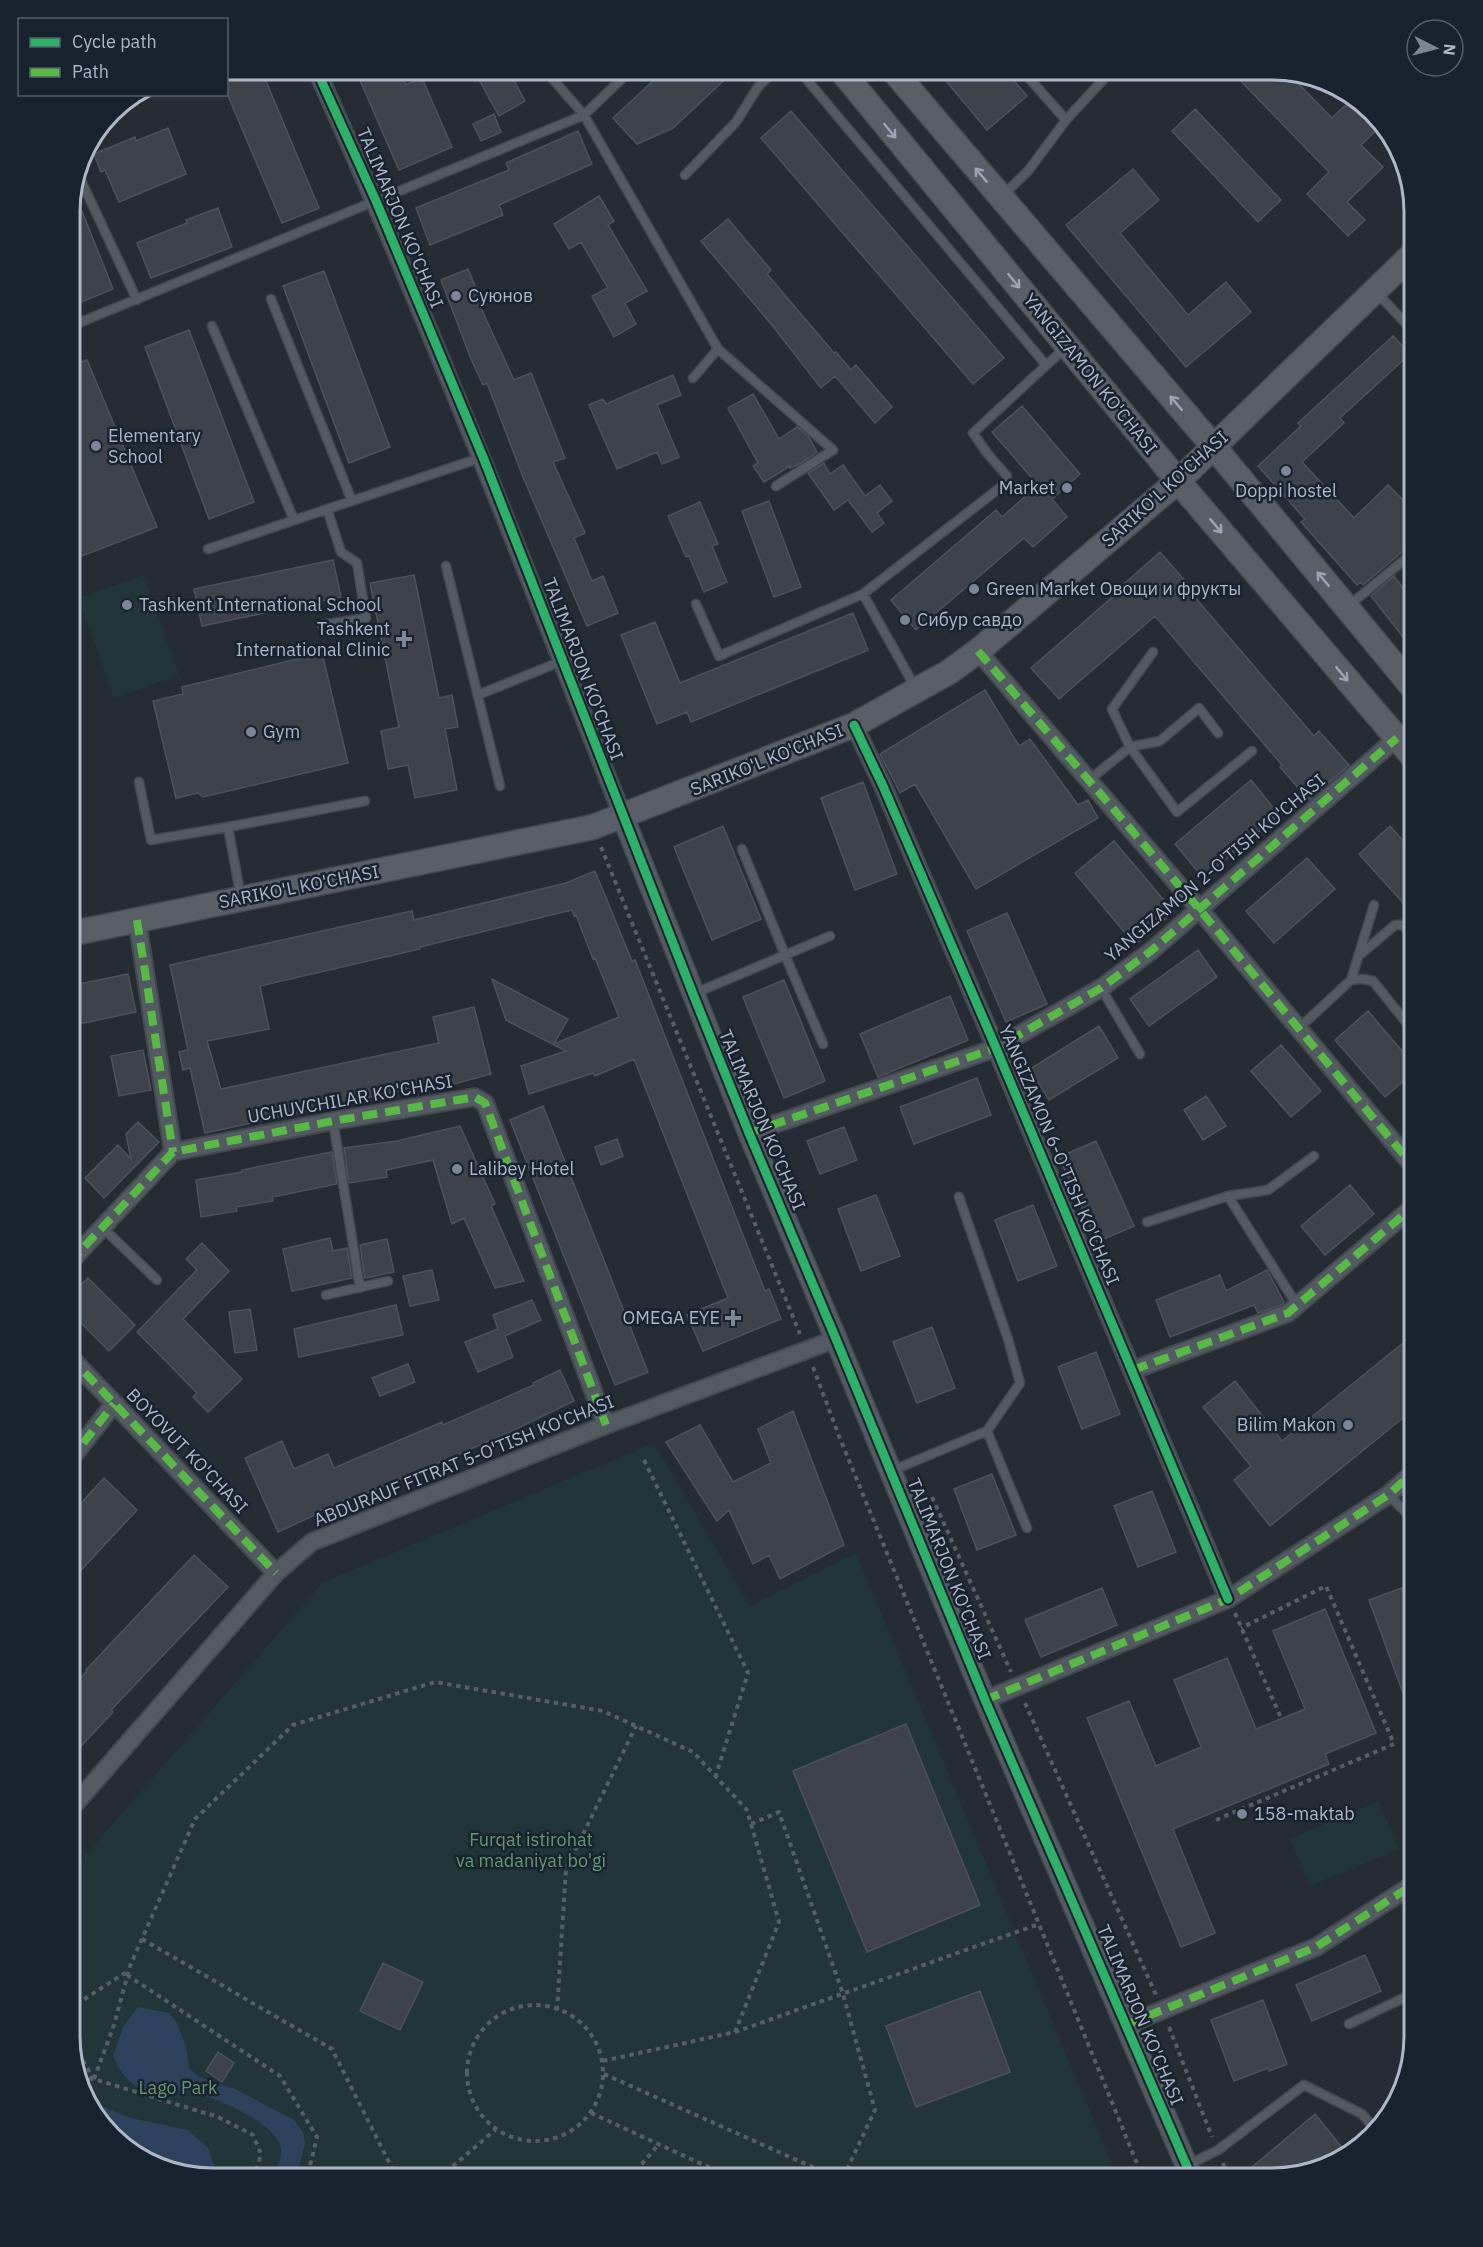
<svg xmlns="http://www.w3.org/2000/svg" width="1483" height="2247" viewBox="0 0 1483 2247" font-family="'IBM Plex Sans',sans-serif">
<rect width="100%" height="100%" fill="#252c34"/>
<path fill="#22363a" d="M144 575 179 675 114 698 79 598Z
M654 1443 750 1606 856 1553 1118 2178H203L133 2154 88 2106 69 2035V1874L322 1583Z
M1379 1801 1399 1849 1310 1886 1290 1839Z"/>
<path fill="#2e425d" d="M138 2007 169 2013 177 2023 186 2047 189 2068 199 2077 235 2089 294 2120 303 2132 305 2144 296 2178H273C277 2167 285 2154 279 2142 268 2119 207 2093 183 2091 169 2089 163 2098 146 2091 128 2084 121 2073 113 2056L123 2027Z
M86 2100 131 2118 188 2130 208 2148 219 2178H203L133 2154 88 2106Z"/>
<path fill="#3d424b" stroke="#4c535c" stroke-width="1.5" d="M226 69H261L319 208 282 223 226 91Z
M355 69H399L406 85 422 78 452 147 399 170Z
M473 69H508L525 101 499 116Z
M666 69H736L673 128 637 144 613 118Z
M936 69H1004L1027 96 987 130Z
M1229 69H1280L1287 72 1332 118 1354 97 1381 126 1361 145 1383 167 1347 202 1365 220 1348 236 1307 194 1329 172Z
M1195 109 1281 200 1258 222 1172 131Z
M791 111 1004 358 973 384 761 138Z
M494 114 501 132 481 141 473 124Z
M168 128 186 174 119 202 105 170 101 172 94 154 135 137 136 141Z
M578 131 592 164 499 205 503 215 430 245 416 208 509 170 506 163Z
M1133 169 1159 200 1120 233 1188 315 1226 282 1251 312 1186 367 1066 225Z
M73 189 113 289 69 307V203Z
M599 196 614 221 608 225 647 291 625 303 636 324 614 337 592 296 608 288 581 242 569 249 554 224Z
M218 208 232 247 151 278 137 243 187 223 186 220Z
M728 219 771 270 767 274 834 353 836 352 851 370 856 365 892 407 875 423 835 376 821 388 771 324 701 241Z
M468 269 482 303 479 304 514 380 531 373 565 458 553 462 585 533 574 538 592 581 603 576 618 613 587 626 523 477 487 383 483 385 471 359 441 280Z
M324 271 390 447 349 463 283 286Z
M189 330 254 502 209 519 145 347Z
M1393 336 1410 354 1340 418 1344 423 1302 462 1354 518 1388 485 1403 500 1414 489V542L1363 585 1361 582 1357 585 1301 522 1305 519 1258 466 1301 426 1298 423Z
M87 360 157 527 69 561V366Z
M673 375 681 395 657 405 679 457 662 464 657 452 617 469 589 405 603 399 606 404Z
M753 394 779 439 797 427 808 436 817 452 801 463 790 468V466L764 482 753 466 758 463 728 408Z
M1022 406 1080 474 1052 499 1067 517 1033 547 1024 538 916 630 891 600 996 510 1002 517 1038 485 992 432Z
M824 463 830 474 843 465 865 496 880 485 892 501 877 513 884 523 872 532 848 500 834 510 808 473Z
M769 501 801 587 774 597 742 511Z
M700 502 718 544 712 546 727 582 704 592 689 556 686 557 668 516Z
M1160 552 1193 590 1192 594 1314 736 1319 731 1349 765 1309 800 1280 767 1282 765 1155 616 1059 699 1031 668 1125 586 1124 584Z
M333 560 341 597 202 626 194 589Z
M414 575 439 698 452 695 458 727 445 729 457 790 415 798 408 765 388 769 381 731 399 727 370 583Z
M1394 576 1414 603V651L1371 596Z
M853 613 868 650 691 722 687 712 657 724 621 635 655 622 680 683Z
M322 653 348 763 203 797 198 793 176 798 153 701 183 694 182 687Z
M985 690 1019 746 1030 739 1078 805 1088 800 1098 818 976 889 915 784 900 793 880 754Z
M1251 780 1279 815 1203 878 1175 844Z
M863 782 897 874 855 890 821 798Z
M723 826 761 919 712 940 674 847Z
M1390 826 1414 853V895L1404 904 1359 854Z
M1114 841 1174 912 1135 945 1075 873Z
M1307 858 1335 889 1274 943 1246 911Z
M595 871 632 961 635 960 765 1291 769 1289 781 1319 703 1351 687 1315 728 1298 634 1059 595 1076 593 1073 529 1094 521 1066 566 1051 506 1020 492 979 568 1019 554 1044 619 1017 595 958 593 959 576 915 574 916 572 910 420 947V949L260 986 269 1029 207 1041 221 1089 439 1043 433 1017 474 1007 491 1074 450 1085 449 1080 205 1133 190 1068 183 1070 179 1052 188 1050 170 965 412 911 414 920 566 883Z
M1007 913 1047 1004 1006 1022 967 931Z
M1198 950 1217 977 1149 1026 1130 999Z
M128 974 136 1012 69 1026V986Z
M784 980 825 1081 784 1098 743 997Z
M950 996 968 1040 878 1077 860 1034Z
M1368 1011 1414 1065V1072L1385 1097 1335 1040Z
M1099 1026 1118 1058 1049 1100 1030 1069Z
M1281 1045 1321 1091 1291 1117 1251 1071Z
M143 1050 151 1090 119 1096 111 1056Z
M977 1078 991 1115 914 1144 900 1107Z
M1206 1096 1226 1126 1203 1140 1184 1110Z
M543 1106 648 1372 615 1385 510 1120Z
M138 1122 159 1142 104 1198 85 1178 118 1145 131 1159 126 1134Z
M460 1126 495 1204 491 1206 524 1281 495 1288 464 1218 452 1224 433 1160 386 1170 387 1177 349 1183 344 1148 397 1141Z
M844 1127 857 1160 820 1174 807 1141Z
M617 1139 623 1156 601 1165 595 1147Z
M1096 1141 1134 1226 1097 1242 1059 1157Z
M332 1152 337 1184 272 1197 273 1201 236 1207 237 1211 201 1217 196 1180 242 1172V1170Z
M1350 1185 1374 1214 1325 1255 1301 1226Z
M876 1195 900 1256 861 1271 838 1209Z
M1033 1205 1057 1266 1018 1281 995 1220Z
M330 1238 333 1251 347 1248 352 1278 292 1291 283 1249Z
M387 1239 394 1272 365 1278 360 1245Z
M202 1243 229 1271 183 1319 242 1379 208 1412 193 1397 197 1393 137 1332 197 1270 186 1259Z
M432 1270 439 1300 410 1306 403 1276Z
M1267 1270 1284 1302 1283 1304 1258 1313 1254 1305 1170 1337 1156 1300 1220 1275 1226 1291Z
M88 1278 135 1325 109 1351 69 1311V1296Z
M532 1300 541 1320 505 1336 513 1357 478 1372 465 1342 498 1329 493 1315Z
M396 1305 403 1335 299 1357 294 1329Z
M250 1309 257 1350 235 1353 229 1312Z
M932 1327 955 1388 917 1403 893 1342Z
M1414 1334V1409L1270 1526 1234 1480 1251 1466 1203 1407 1235 1381 1282 1441Z
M1096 1352 1120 1414 1082 1429 1058 1367Z
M408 1364 415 1382 380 1396 372 1378Z
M560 1370 574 1401 506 1434 355 1498 354 1496 314 1513 315 1515 278 1532 245 1458 282 1441 294 1469 328 1454 334 1468 442 1422 443 1425 534 1385 533 1383Z
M793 1411 844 1545 780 1579 769 1555 753 1564 729 1510 717 1521 666 1442 700 1425 733 1482 771 1463 758 1429Z
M992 1474 1016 1535 977 1550 954 1489Z
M104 1478 137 1510 69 1583V1516Z
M1152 1491 1176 1552 1138 1567 1114 1506Z
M194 1555 228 1587 111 1710 113 1712 69 1759V1690L87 1671 86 1670Z
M1102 1588 1117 1625 1041 1657 1025 1620Z
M1402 1588 1414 1621V1718H1412L1369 1600Z
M1325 1609 1376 1733 1325 1754 1329 1764 1173 1829 1215 1933 1181 1947 1087 1718 1129 1701 1156 1766 1201 1747 1174 1680 1227 1658 1256 1729 1305 1709 1273 1631Z
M906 1724 980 1905 867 1952 793 1771Z
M1365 1955 1381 1991 1312 2021 1296 1985Z
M383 1963 423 1982 400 2030 360 2011Z
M980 1991 1010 2072 916 2107 886 2026Z
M1263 2000 1287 2064 1269 2071 1268 2068 1234 2081 1211 2020Z
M218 2052 234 2063 222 2082 206 2071Z
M1315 2114 1344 2150 1329 2163 1271 2178H1239Z"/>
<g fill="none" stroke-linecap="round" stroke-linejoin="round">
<defs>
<path id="service" d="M544 69 584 115 718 349 833 450 776 486
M798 69 1046 365
M1021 69 1066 120
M77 172 137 300
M685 175 736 122 758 87 776 69
M1003 195 1028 171 1066 120 1113 69
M1377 293 1414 332
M271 299 352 501
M212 326 294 520
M69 327 584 115 632 69
M693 378 718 349
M208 549 483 457
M446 566 500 786
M863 594 1006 483 1007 476 987 453 973 433 1065 348
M696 604 719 656 863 594 915 687
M1347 607 1414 552
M322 625 366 618 357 563 341 552 327 509
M1153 652 1112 709 1130 747 1177 812 1252 751
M478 695 562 661
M1089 780 1130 747 1160 741 1199 708 1218 733
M139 782 151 840 228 827
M742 849 785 955 830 936
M241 898 228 827 365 801
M1362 953 1395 925H1403L1414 938
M1351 980 1363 979 1373 981 1414 1032
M1101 988 1140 1054
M693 994 785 955 823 1044
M1298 1029 1351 980 1374 905
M333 1121 360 1288
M1228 1196 1268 1190 1314 1156
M1147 1222 1228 1196 1297 1305
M102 1227 157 1280
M326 1295 388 1281
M987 1431 1027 1528
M891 1471 987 1431 1020 1383 1008 1339 959 1197
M1388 1495 1414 1520
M1349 2024 1414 1993
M1188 2165 1218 2150 1304 2085 1362 2114 1374 2128"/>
<path id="minor" d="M316 69C427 315 525 566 623 817
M978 651 1200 910 1414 1167
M854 725 883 786 996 1048 1228 1599
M137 920 173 1152
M749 1133 996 1048 1101 988 1151 951 1397 738
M69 1263 173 1152 333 1121 475 1097 485 1103 606 1425
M69 1356 276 1573
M1133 1370 1288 1313 1414 1206
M69 1461 114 1404
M985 1700 1228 1599 1388 1495 1414 1472
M69 1811 276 1573 312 1542 606 1425 836 1339
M1126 2025 1316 1947 1414 1884"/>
<path id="tertiary" d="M623 817 749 1133 836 1339 985 1700 1192 2178"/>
<path id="secondary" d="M840 69 1178 481 1414 758
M892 69 1214 447 1414 689
M69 934 593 827 854 725 949 672 978 651 1178 481 1414 253"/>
</defs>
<use href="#service" stroke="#43484e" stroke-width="11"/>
<use href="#minor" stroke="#43484e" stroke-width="20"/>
<use href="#tertiary" stroke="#43484e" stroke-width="24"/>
<use href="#secondary" stroke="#43484e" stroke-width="27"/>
<path stroke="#585e65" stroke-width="4" stroke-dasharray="4.5 4.5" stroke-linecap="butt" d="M601 847 800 1334
M813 1367 839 1436 1143 2178
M644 1460 748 1673 716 1775
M932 1497 1011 1672
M1235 1613 1281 1718
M1025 1703 1156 1995
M1216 1820 1394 1744 1326 1586 1241 1628
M751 1824 779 1812 843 1994 875 2110 843 2178
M142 1939 332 2049 397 2178
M127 1975 280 2076 317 2137 307 2178
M467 2073a68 68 0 1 1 136 0a68 68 0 1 1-136 0Z
M69 2009 128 1971
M557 2010 566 1869 636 1726
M1169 2027 1212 2137
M69 2037 93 2078
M603 2061 735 2032 1039 1924
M604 2074 837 2178
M80 2078 94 2079 218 2117 253 2135 261 2154 254 2178
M94 2079 114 2025 130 1966 195 1819 293 1725 435 1682 603 1711 693 1752 747 1810 779 1922 735 2032
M591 2113 732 2178
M1223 2163 1228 2178
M439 2178 495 2130
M630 2178 658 2145"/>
<use href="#service" stroke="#545a62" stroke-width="8"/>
<use href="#minor" stroke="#545a62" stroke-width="16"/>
<use href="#tertiary" stroke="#545a62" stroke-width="21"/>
<use href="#secondary" stroke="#595e67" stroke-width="24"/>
<path stroke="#58b947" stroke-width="8" stroke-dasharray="15 8" stroke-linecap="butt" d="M978 651 1200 910 1414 1167
M137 920 173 1152
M749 1133 996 1048 1101 988 1151 951 1397 738
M69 1263 173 1152 333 1121 475 1097 485 1103 606 1425
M69 1356 276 1573
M1133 1370 1288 1313 1414 1206
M69 1461 114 1404
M985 1700 1228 1599 1388 1495 1414 1472
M1126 2025 1316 1947 1414 1884"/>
<defs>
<path id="cycleway" d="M316 69 376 201 483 457 693 994 749 1133 836 1339 985 1700 1192 2178
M854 725 883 786 996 1048 1228 1599"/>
</defs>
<use href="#cycleway" stroke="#19222f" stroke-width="13"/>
<use href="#cycleway" stroke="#2db169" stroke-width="9"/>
</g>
<defs><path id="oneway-shaft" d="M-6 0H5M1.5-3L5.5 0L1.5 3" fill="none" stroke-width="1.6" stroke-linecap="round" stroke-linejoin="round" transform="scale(1.5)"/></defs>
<g stroke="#9ca5b4">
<use href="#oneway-shaft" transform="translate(890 131) rotate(51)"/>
<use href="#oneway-shaft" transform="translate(981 175) rotate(-130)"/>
<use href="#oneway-shaft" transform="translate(1014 281) rotate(51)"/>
<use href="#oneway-shaft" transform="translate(1176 403) rotate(-130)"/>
<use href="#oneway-shaft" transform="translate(1216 526) rotate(50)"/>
<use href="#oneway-shaft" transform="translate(1323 579) rotate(-130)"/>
<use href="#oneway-shaft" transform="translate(1342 674) rotate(50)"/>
</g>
<g fill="#7d8694" stroke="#19222f" stroke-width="2">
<circle cx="456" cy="296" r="6"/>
<circle cx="96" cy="446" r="6"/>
<circle cx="1286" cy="471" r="6"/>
<circle cx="1067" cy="488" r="6"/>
<circle cx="974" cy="589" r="6"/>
<circle cx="127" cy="605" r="6"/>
<circle cx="905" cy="620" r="6"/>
<path d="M401 630h6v6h6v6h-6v6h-6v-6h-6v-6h6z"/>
<circle cx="251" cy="732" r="6"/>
<circle cx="457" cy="1169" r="6"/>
<path d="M730 1309h6v6h6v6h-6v6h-6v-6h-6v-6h6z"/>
<circle cx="1348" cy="1425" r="6"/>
<circle cx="1242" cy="1814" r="6"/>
</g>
<g text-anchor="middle" stroke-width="5" stroke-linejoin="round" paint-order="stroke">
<g font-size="18" fill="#adb7c7" stroke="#19222f">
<text transform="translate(400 218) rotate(67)" y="6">TALIMARJON KO'CHASI</text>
<text transform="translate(1090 374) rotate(51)" y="6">YANGIZAMON KO'CHASI</text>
<text transform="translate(1165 489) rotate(-42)" y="6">SARIKO'L KO'CHASI</text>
<text transform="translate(583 669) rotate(69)" y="6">TALIMARJON KO'CHASI</text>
<text transform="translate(767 760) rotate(-22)" y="6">SARIKO'L KO'CHASI</text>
<text transform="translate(1215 868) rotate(-40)" y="6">YANGIZAMON 2-O'TISH KO'CHASI</text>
<text transform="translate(299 887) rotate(-11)" y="6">SARIKO'L KO'CHASI</text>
<text transform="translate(350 1099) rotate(-10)" y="6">UCHUVCHILAR KO'CHASI</text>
<text transform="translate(762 1120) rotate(67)" y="6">TALIMARJON KO'CHASI</text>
<text transform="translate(1059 1155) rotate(67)" y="6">YANGIZAMON 6-O'TISH KO'CHASI</text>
<text transform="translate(187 1451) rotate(46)" y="6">BOYOVUT KO'CHASI</text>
<text transform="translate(464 1461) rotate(-22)" y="6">ABDURAUF FITRAT 5-O'TISH KO'CHASI</text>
<text transform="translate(949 1569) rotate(68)" y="6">TALIMARJON KO'CHASI</text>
<text transform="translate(1140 2015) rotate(67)" y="6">TALIMARJON KO'CHASI</text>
</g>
<g font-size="18" fill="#adb7c7" stroke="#19222f" text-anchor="start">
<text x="468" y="302">Суюнов</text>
<text x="108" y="442">Elementary<tspan x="108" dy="21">School</tspan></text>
<text x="1055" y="494" text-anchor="end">Market</text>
<text x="1286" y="497" text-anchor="middle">Doppi hostel</text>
<text x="986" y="595">Green Market Овощи и фрукты</text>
<text x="139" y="611">Tashkent International School</text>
<text x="917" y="626">Сибур савдо</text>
<text x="390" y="635" text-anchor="end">Tashkent<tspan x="390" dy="21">International Clinic</tspan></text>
<text x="263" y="738">Gym</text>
<text x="469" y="1175">Lalibey Hotel</text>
<text x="720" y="1324" text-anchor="end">OMEGA EYE</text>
<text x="1336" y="1431" text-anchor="end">Bilim Makon</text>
<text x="1254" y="1820">158-maktab</text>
</g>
<g font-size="18" fill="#639970" stroke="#19222f">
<text x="531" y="1846">Furqat istirohat<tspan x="531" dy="21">va madaniyat bo'gi</tspan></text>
<text x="178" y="2094">Lago Park</text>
</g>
</g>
<path d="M0 0H1483V2247H0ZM212 80H1272A132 132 0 0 1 1404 212V2036A132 132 0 0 1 1272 2168H212A132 132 0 0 1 80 2036V212A132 132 0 0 1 212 80Z" fill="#19222f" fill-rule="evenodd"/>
<path fill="none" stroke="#adb7c7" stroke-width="3" d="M212 80H1272A132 132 0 0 1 1404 212V2036A132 132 0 0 1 1272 2168H212A132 132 0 0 1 80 2036V212A132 132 0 0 1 212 80Z"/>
<rect x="18" y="18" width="210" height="78" fill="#19222f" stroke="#545e6c" stroke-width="1.5"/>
<rect x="30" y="38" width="30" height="9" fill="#2db169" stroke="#545e6c" stroke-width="1.5"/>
<text x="72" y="48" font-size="18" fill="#adb7c7">Cycle path</text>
<rect x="30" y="68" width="30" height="9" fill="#58b947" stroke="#545e6c" stroke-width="1.5"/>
<text x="72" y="78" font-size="18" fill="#adb7c7">Path</text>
<g transform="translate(1435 48) rotate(96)"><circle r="28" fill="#19222f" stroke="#545e6c" stroke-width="1.5"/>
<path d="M0-4.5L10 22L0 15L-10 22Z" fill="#7d8694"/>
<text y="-9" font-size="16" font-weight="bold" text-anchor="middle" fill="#adb7c7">N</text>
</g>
</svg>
